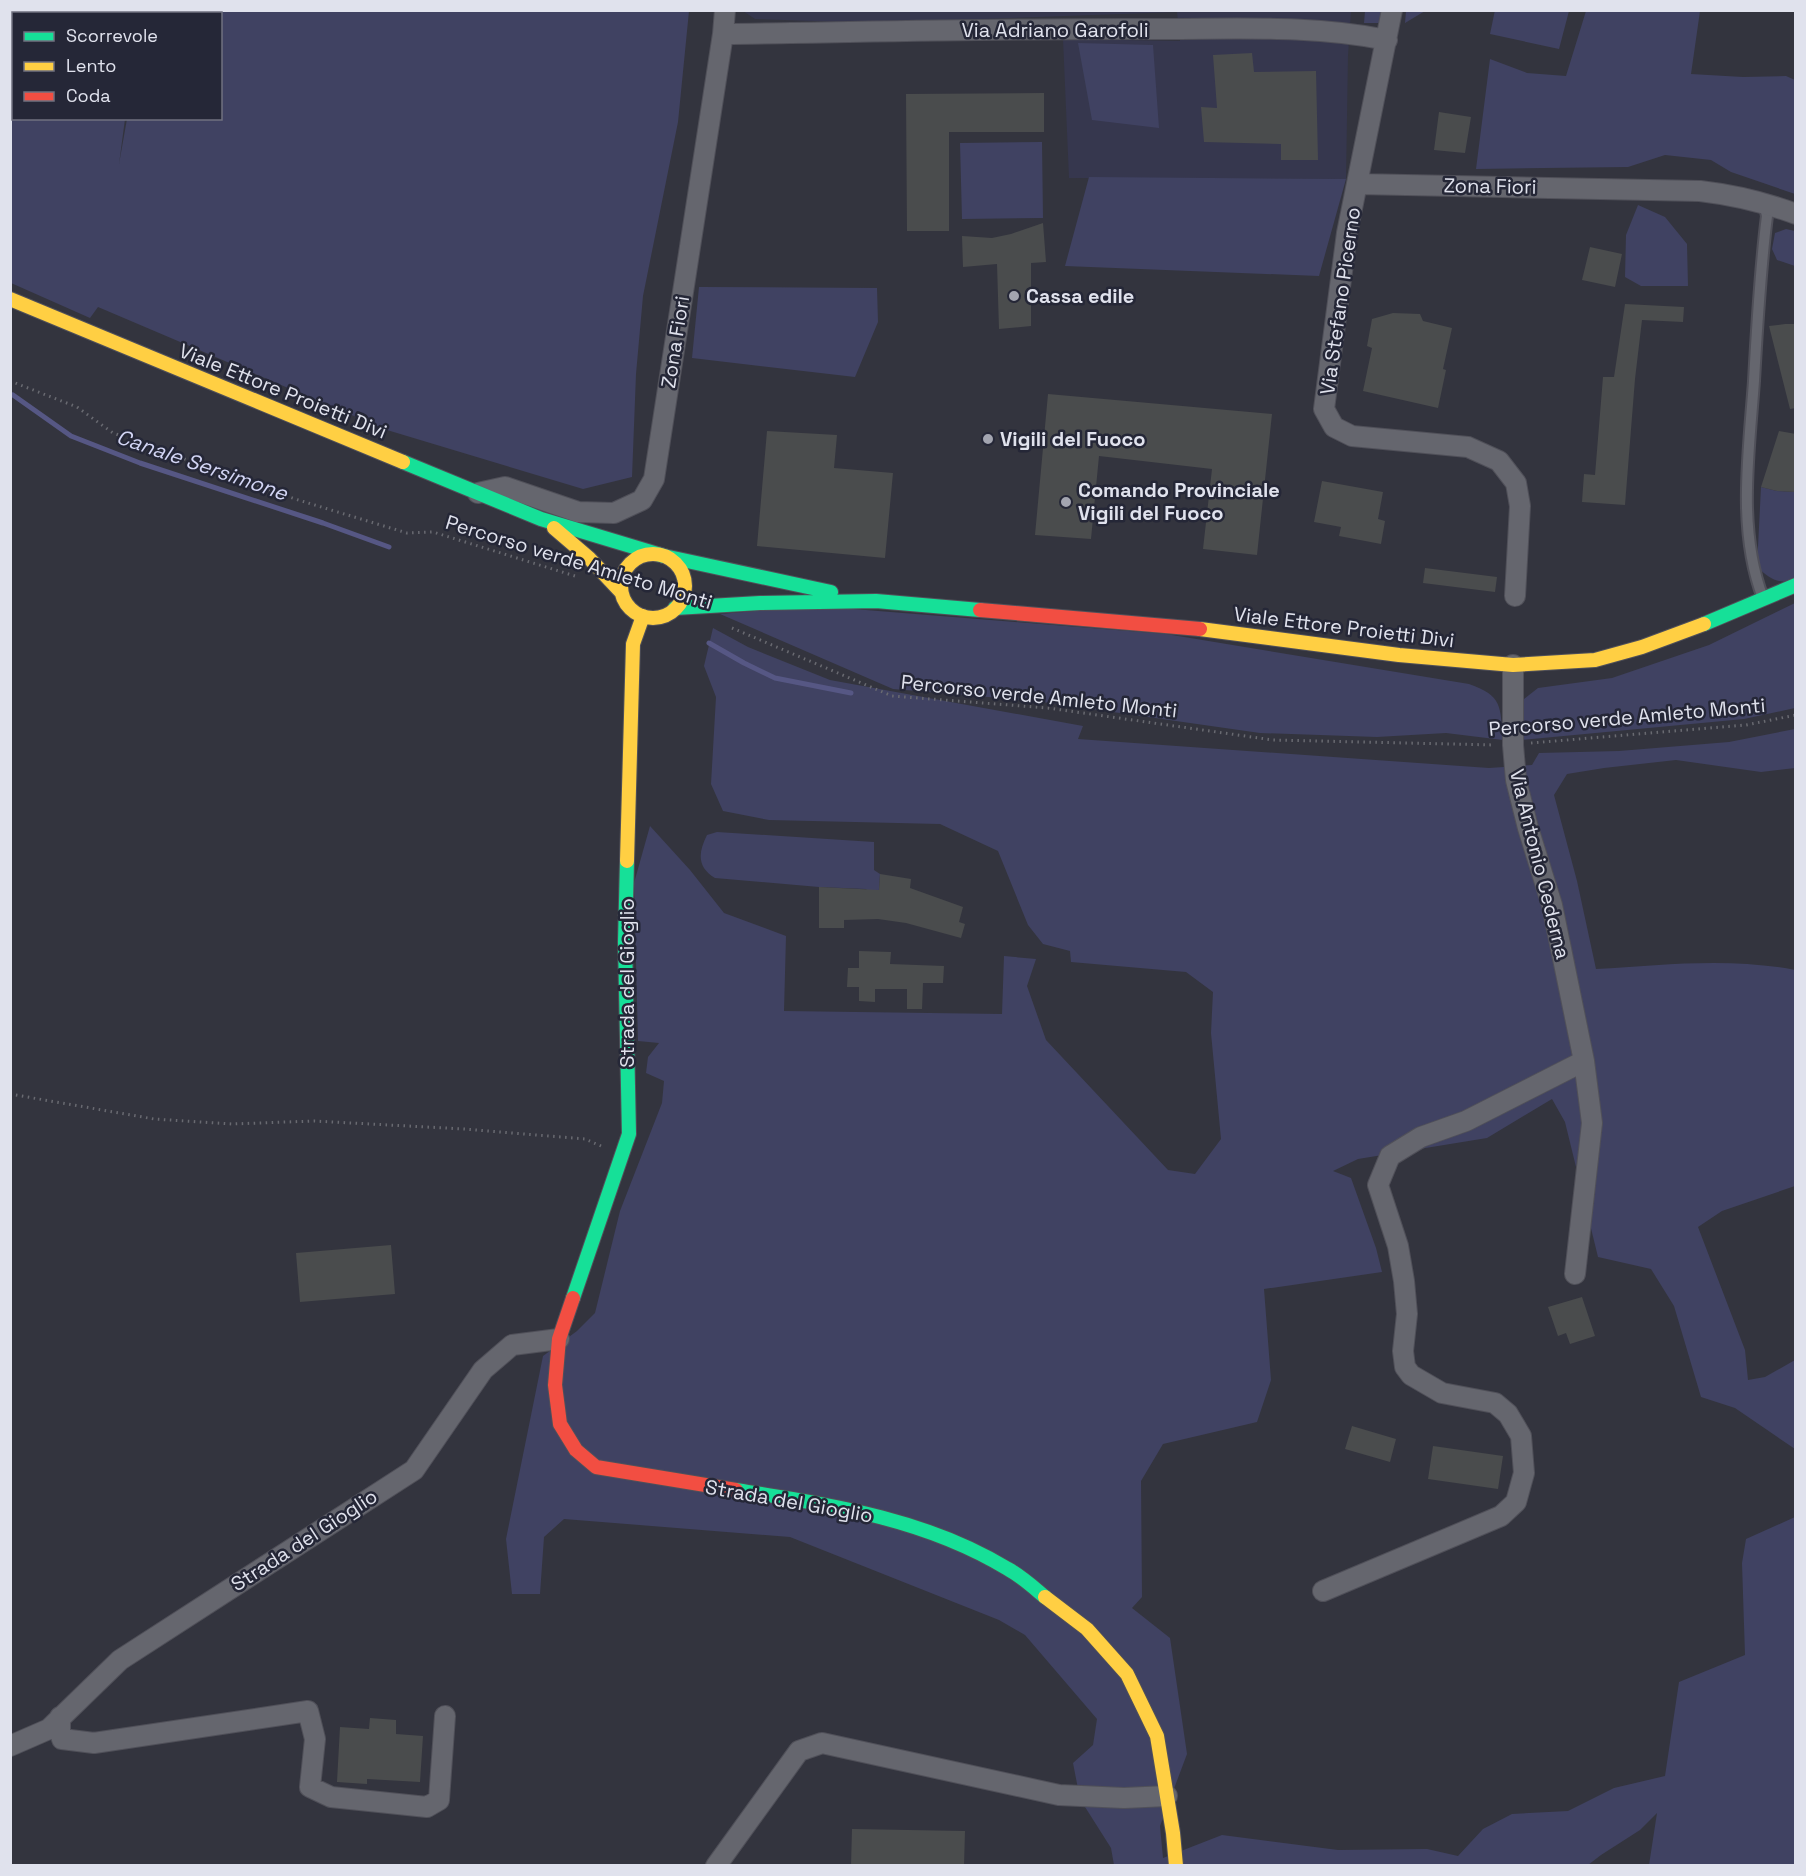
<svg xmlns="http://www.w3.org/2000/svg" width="1806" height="1876" viewBox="0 0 1806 1876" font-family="'Space Grotesk',sans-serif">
<rect width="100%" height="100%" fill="#33343e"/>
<path fill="#36374e" d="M11 11H101V14H14L13 58H11Z
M743 11H1351L1348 56 1346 179 1069 178 1063 39 1180 41 1177 12 873 23 755 19Z"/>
<path fill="#404262" d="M1495 10 1569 11 1559 49 1490 34Z
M101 11H689L678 122 643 296 636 374 632 477 583 489 387 430 98 307 90 318 11 283V58H13L14 118 125 119 119 164 127 119 220 118V14L101 13Z
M1365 11H1387L1386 23H1364Z
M1406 11V10L1425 11 1405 23Z
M1586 11H1700L1691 74 1743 77 1786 76 1795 80V194L1731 172 1711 160 1665 155 1628 167 1476 169 1490 59 1527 73 1566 76Z
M1078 43 1153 45 1159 128 1092 120Z
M1042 142 1043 218 962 219 960 143Z
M1089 177 1346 179 1319 276 1065 266Z
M1638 205 1665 217 1687 244 1688 286H1641L1625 277 1626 235Z
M1786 229 1795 231V266L1777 260 1772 249 1775 233Z
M699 287 877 288 878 322 855 377 692 358Z
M1761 487 1777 491 1795 492V579C1780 586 1769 578 1757 567Z
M1795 603V708L1744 719 1522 740 1524 699 1538 688 1612 678 1709 645Z
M816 606 1166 634 1469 684C1503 696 1500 706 1503 740L1446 733 1377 737 1260 733 1036 701 893 689 720 614Z
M713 628 748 647 830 680 1083 726 1078 739 1489 768 1532 765 1539 753 1619 751 1729 742 1795 729V768L1761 772 1676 760 1604 768 1567 774 1554 795 1577 881 1596 969C1662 965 1730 957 1795 970V1186L1722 1211 1698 1227 1745 1350 1748 1380 1765 1377 1795 1360V1449L1735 1408 1701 1397 1674 1306 1651 1269 1598 1257 1565 1122 1552 1099 1487 1138 1358 1159 1333 1171 1351 1178 1376 1248 1382 1272 1264 1289 1271 1380 1257 1422 1163 1444 1141 1481 1142 1597 1132 1608 1170 1638 1187 1754 1160 1826 1163 1858 1222 1835 1338 1850 1427 1849 1458 1856 1483 1829 1512 1814 1568 1811 1614 1788 1665 1776 1679 1682 1745 1655 1742 1563 1746 1539 1795 1517V1865H1649L1657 1813 1640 1830 1601 1855 1588 1865H1114L1111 1848 1080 1799 1073 1763 1093 1745 1097 1719 1025 1635 999 1620 790 1537 564 1519 544 1537 540 1594H512L506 1539 543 1356 577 1331 595 1313 620 1211 662 1103 664 1081 646 1073 648 1057 659 1043 638 1041 634 883 650 826 690 870 724 913 786 936 784 1011 1002 1014 1004 956 1036 959 1027 986 1046 1040 1168 1170 1195 1174 1221 1139 1211 1033 1213 992 1186 972 1071 962 1070 951 1043 944 1028 925 998 851 940 824 769 820 723 811 711 784 716 697 704 666Z
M717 832 874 842V870L880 874 878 903 866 889 819 887 715 878C697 867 698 853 707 835Z"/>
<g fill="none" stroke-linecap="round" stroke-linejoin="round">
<path stroke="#565784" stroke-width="5" d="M13 395 71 436 140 463 323 523 389 547
M709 643 744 663 775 678 851 693"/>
</g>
<path fill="#4a4c4d" d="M1252 53 1254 72 1316 71 1318 160H1281V144L1204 142 1201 107 1217 108 1213 55Z
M1044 93V132H949V231H907L906 94Z
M1439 112 1471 117 1465 153 1434 150Z
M1043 223 1046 262 1031 263V326L999 329 997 264 963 267 962 236 992 238 1011 234Z
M1590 247 1622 254 1615 287 1582 280Z
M1625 304 1684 307 1683 322 1642 320 1635 379 1625 505 1582 502 1584 474 1595 475 1603 377H1614Z
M1393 313 1420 314 1423 321 1452 328 1443 369 1446 370 1438 408 1363 391 1372 348 1367 346 1372 319Z
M1785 324H1796V408L1790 409 1769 326Z
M1048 394 1272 414 1257 555 1203 549 1212 469 1099 456 1091 539 1035 535Z
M767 431 837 435 834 468 893 473 885 558 757 546Z
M1779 431 1796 434V492L1777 491 1761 487Z
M1322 481 1383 492 1378 519 1385 521 1381 544 1339 536 1341 527 1314 522Z
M1425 568 1497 577 1495 592 1423 583Z
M880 874 911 879 910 888 963 907 959 922 965 924 961 938 906 923 878 919 844 920V928H819V887L879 890Z
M859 951 891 952 890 964 944 966 943 983H923L922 1009H907V989H875V1002L859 1001V987H847L848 968H859Z
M391 1245 395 1294 300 1302 296 1253Z
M1582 1297 1595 1336 1570 1344 1566 1333 1558 1336 1548 1307Z
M1352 1426 1396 1439 1390 1462 1345 1449Z
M1433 1446 1503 1456 1498 1489 1428 1479Z
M370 1718 396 1720V1734L423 1736 420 1782 367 1779V1784L337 1782 340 1727 369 1729Z
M852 1829 965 1831 964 1866H851Z"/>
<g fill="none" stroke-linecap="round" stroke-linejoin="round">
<defs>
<path id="lane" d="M1763 598C1737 530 1749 452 1754 381 1757 326 1760 271 1767 216L1764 203"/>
<path id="street" d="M1392 10 1347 233 1324 409 1334 427 1352 436 1468 447 1499 461 1516 483 1520 506 1515 596
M723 34C870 32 1017 28 1164 29 1239 29 1314 25 1387 40
M1358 184 1700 191C1734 195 1764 202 1796 214
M478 493 505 487 578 512 614 513 642 500 654 479 723 34 725 10
M1513 665V745L1516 780 1528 828 1552 905 1584 1061 1592 1123 1575 1274
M1323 1591 1501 1516 1516 1502 1524 1473 1521 1436 1508 1414 1495 1403 1442 1393 1411 1375 1405 1367 1403 1351 1407 1314 1404 1281 1398 1246 1378 1185 1390 1156 1421 1137 1466 1121 1584 1061
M60 1717V1731L62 1739 94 1743 308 1711 315 1739 310 1787 331 1797 427 1807 439 1800 445 1716
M10 1746 49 1729 120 1660 414 1470 483 1370 512 1345 559 1339
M716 1866 799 1751 822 1743 1059 1795 1124 1798 1167 1796"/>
<path id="fast" d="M403 462 541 519 664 556 831 592
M675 608 760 603 876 601 980 610
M1704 624 1796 585
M573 1298 629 1134 625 942 627 861
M736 1490C831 1505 924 1518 1008 1569 1021 1576 1033 1587 1045 1597"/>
<path id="slow" d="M10 299 403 462
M554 528 589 558 621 592
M621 586a32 32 0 1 1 64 0a32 32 0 1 1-64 0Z
M1200 629 1399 655 1513 665 1595 660 1642 647 1704 624
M627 861 633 644 643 616
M1045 1597 1087 1629 1127 1674 1157 1736 1173 1833 1176 1866"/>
<path id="jam" d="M980 610 1200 629
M573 1298 559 1339 555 1385 560 1424 576 1450 596 1467 736 1490"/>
</defs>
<use href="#lane" stroke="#505059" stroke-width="14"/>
<use href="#street" stroke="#505059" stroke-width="22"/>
<use href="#fast" stroke="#505059" stroke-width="16"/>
<use href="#slow" stroke="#505059" stroke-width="16"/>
<use href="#jam" stroke="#505059" stroke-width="16"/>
<path stroke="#696a71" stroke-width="3" stroke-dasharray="1.5 4.5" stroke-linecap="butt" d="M10 381 77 407 113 433 295 499 407 533 433 532 575 576
M732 628 892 696 1048 708 1273 740 1495 745
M1531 743 1746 725 1796 715
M10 1094 154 1119 232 1124 314 1121 464 1129 585 1139 601 1146"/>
<use href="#lane" stroke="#65666e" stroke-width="10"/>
<use href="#street" stroke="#65666e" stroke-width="20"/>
<use href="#fast" stroke="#16e098" stroke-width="14"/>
<use href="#slow" stroke="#ffcf43" stroke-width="14"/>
<use href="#jam" stroke="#f24e42" stroke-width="14"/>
</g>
<g fill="#a3a5b0" stroke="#252737" stroke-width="2">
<circle cx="1014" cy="296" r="6"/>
<circle cx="988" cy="439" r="6"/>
<circle cx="1066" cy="502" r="6"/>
</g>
<g text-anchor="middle" stroke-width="5" stroke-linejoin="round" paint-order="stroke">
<g font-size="20" fill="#e0e2ed" stroke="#252737">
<text x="1055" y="37">Via Adriano Garofoli</text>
<text transform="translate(1490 186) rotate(1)" y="7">Zona Fiori</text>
<text transform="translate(1340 301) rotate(-82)" y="7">Via Stefano Picerno</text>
<text transform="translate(675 342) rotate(-81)" y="7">Zona Fiori</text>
<text transform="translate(283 391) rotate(22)" y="7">Viale Ettore Proietti Divi</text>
<text transform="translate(579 562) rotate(17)" y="7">Percorso verde Amleto Monti</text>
<text transform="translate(1344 627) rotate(7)" y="7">Viale Ettore Proietti Divi</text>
<text transform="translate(1039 696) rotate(6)" y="7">Percorso verde Amleto Monti</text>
<text transform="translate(1627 717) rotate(-5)" y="7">Percorso verde Amleto Monti</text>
<text transform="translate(1540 864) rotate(76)" y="7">Via Antonio Cederna</text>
<text transform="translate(627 983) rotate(-90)" y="7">Strada del Gioglio</text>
<text transform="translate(789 1501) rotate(10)" y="7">Strada del Gioglio</text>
<text transform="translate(304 1540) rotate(-33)" y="7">Strada del Gioglio</text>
</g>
<g font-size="20" font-weight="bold" fill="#e0e2ed" stroke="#252737" text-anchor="start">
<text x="1026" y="303">Cassa edile</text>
<text x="1000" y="446">Vigili del Fuoco</text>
<text x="1078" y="497">Comando Provinciale<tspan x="1078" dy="23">Vigili del Fuoco</tspan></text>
</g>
<g font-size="21" font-style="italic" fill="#d2d5f4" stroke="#252737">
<text transform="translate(202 465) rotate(19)" y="7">Canale Sersimone</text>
</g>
</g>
<rect width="1806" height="1876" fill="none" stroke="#e0e2ed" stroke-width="24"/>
<rect x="12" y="12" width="210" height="108" fill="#252737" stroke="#707280" stroke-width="1.5"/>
<rect x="24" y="32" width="30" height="9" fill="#16e098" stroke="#707280" stroke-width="1.5"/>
<text x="66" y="42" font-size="18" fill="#e0e2ed">Scorrevole</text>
<rect x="24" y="62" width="30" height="9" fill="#ffcf43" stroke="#707280" stroke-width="1.5"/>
<text x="66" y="72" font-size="18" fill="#e0e2ed">Lento</text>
<rect x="24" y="92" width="30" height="9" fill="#f24e42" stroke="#707280" stroke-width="1.5"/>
<text x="66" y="102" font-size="18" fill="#e0e2ed">Coda</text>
</svg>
